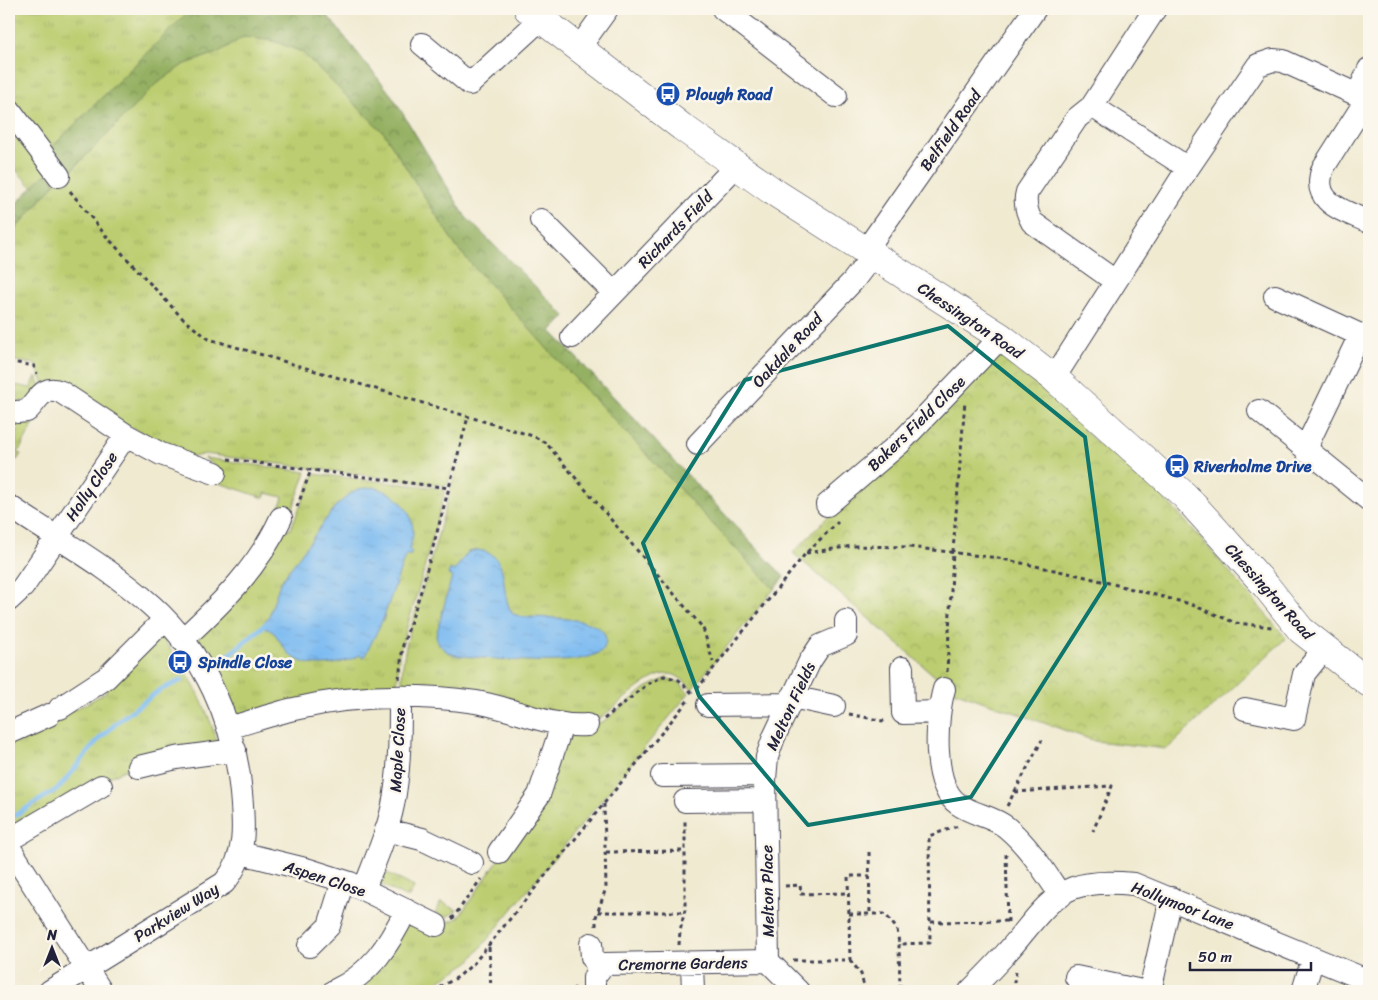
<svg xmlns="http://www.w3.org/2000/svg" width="1378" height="1000" viewBox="0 0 1378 1000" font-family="Sriracha,sans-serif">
<defs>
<pattern id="grass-tufts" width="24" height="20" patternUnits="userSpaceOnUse" patternTransform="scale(1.25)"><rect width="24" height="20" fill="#bbcd70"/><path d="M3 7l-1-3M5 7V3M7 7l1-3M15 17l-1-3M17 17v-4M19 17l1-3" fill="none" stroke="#a0b062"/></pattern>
<pattern id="forest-crowns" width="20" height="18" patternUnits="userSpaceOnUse" patternTransform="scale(1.25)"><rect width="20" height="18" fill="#94b062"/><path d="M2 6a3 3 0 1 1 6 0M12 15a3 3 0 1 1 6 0" fill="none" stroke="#788f52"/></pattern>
<pattern id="park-crowns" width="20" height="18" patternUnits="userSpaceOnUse" patternTransform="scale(1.25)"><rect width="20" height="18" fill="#bbcd70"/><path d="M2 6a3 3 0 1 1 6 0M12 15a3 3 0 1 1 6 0" fill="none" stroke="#a0b062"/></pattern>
<pattern id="water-ripples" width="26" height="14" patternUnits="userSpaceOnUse" patternTransform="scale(1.25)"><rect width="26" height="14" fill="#7dbbf1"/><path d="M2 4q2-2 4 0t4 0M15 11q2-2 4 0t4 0" fill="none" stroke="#6ca0d0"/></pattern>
</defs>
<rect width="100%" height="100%" fill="#fbf7ec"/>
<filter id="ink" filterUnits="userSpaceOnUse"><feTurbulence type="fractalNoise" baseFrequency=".02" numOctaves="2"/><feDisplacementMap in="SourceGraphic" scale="10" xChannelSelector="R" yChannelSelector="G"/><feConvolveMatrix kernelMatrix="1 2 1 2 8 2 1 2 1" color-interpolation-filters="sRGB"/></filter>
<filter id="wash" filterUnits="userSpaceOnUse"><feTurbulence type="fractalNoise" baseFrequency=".0096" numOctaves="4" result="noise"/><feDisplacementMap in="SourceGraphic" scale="20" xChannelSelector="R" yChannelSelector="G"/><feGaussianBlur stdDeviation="1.12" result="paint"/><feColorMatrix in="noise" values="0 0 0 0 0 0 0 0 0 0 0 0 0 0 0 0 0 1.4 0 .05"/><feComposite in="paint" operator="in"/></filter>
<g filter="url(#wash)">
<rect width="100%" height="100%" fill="#f0ead1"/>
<path fill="url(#grass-tufts)" stroke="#6e7856" d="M9 9H322L392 96 465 216 565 316 551 331 784 577 692 689C686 683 678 674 669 674 646 673 616 710 595 721L402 691C401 648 412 627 423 587 436 544 447 501 459 458H456L448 484 444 486 205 454 193 457 45 386 35 364 9 360V236L43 198 9 163Z
M36 376 42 387 28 401 12 402 15 388 9 386 10 384 31 388Z
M9 420 34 424 18 453 21 454 17 460 10 458 9 444H15L18 426 9 424Z
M205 458 306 472 287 525 277 516 283 497 266 493 264 498 219 483 214 484 218 469Z
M314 474 439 488 445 491 419 588 399 653 397 691 238 716 214 664 195 638 283 528 290 530Z
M158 634C187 668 207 705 219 748L137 764 99 782 15 832 9 822V738L86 704 106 692 107 684Z
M666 678 679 682 689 693 469 962 423 991H345L407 925 446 923 458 918 521 827 565 735 604 721 646 688Z
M378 868 414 887 409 897H405L374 881Z
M441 902 457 910 447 917 435 914Z"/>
<path fill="url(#forest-crowns)" stroke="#5b694e" d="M191 9H322L392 96 465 216 565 316 551 331 784 577 774 589 551 353 457 248 384 133 302 52 273 41 243 37 219 52 183 65 155 85 71 171 49 150Z
M45 174 56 183 9 236V211Z"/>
<path fill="url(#park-crowns)" stroke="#6e7856" d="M991 348 1063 406 1094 440 1146 480 1191 527 1286 638 1167 749 1095 741 951 690 793 553Z"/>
<path fill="url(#water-ripples)" stroke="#506e96" d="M373 487C402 493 422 521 409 549L412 552 410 556 407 554 404 559 384 617 365 656 362 657 360 655C341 665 311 671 292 656 284 650 281 642 275 634 272 630 266 629 262 626L269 616 280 583 335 507 351 493 358 489Z
M478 550C514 555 497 592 513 614L523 617C541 618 622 614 603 650 579 670 492 658 460 656 448 654 439 648 436 636L452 576 448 575 450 569 454 571 468 552Z"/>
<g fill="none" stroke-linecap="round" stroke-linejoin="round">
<path stroke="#7dbbf1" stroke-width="5" d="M221 662 268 622
M9 819 59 788 97 741 122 718 160 690 182 680"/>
</g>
</g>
<g filter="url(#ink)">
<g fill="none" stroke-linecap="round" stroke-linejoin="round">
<defs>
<path id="minor" d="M723 9 836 96
M422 44 470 84 541 19
M579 48 607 9
M1358 94 1369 69
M1367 99 1323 168C1310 203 1343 210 1369 222
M1092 106 1188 168
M9 109 59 176
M541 220 614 293
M866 250 1035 9
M1115 281 1032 222C1027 213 1024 202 1027 192L1077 118 1092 106 1155 9
M1275 296 1369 339
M572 337 737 165
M1054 378 1188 168 1258 65 1273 60 1283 61 1369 100
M1259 411 1369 500
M17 412 27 411C39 400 42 384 61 392L126 435
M698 444 853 281 873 255
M1307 452 1310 439 1360 335
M827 505 900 443 1001 337
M9 506C56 538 109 567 152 606 204 653 235 723 241 793 244 825 247 857 224 883L50 991
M9 600 23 587 126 435 161 454 215 473
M182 640C222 603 258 568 281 518
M902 668 903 713 938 712
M944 689C936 717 931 785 958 804 973 815 992 816 1006 827 1028 845 1045 872 1061 896
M792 697 834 706
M708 705 789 704
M60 708 106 678 165 619
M1245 709 1294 719 1304 674 1324 649
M228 728C250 722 272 714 294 709 353 695 417 694 476 702 514 708 549 728 587 725
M9 733 49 715
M139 767 176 758 235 750
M662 776 765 775
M685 801 765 800
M386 830 422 839 472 863
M9 840 101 786
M9 847 101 991
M499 852 539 795 562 725
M241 853 309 870 350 883 436 925
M364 889C375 861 387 834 393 805 400 769 400 733 400 697
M591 944 592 957 599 969
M309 946 329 926 343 881
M692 964 693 991
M1076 977 1142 991
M334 991C371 974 389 945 406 910
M594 991V977L604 964 768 961
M798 991 768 961 765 779 767 757 774 737 810 661 820 646 846 635V621
M970 991C983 978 995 966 1007 952 1026 932 1046 898 1073 888 1092 881 1114 882 1134 884L1369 981
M1150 991 1171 898
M1303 991 1313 958"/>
<path id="major" d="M528 9 682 127 771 190 1001 337 1054 378 1185 496 1266 586 1301 630 1369 683"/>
</defs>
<use href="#minor" stroke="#414052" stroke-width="24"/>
<use href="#major" stroke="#414052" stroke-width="29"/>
<path stroke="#414052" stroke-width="3" stroke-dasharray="4 4" stroke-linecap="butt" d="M70 191 106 236 185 321 209 339 533 436 546 443 703 628 713 662
M11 365 12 362 34 366 37 374
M228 459 449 488
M297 507 311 470
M806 553 853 546 909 547 998 558 1082 576 1190 604 1236 623 1272 627
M947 672 953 551 965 401
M399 679 403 645 422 588 468 417
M697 689 806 553 838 522
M849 714 883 721 887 720
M604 719 648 684 664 676 679 680 693 694
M1015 792 1112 786 1093 831
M1007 806 1042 740
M606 852 685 851
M869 852 870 914
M1006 854 1008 922
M785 886 800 885 801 894 848 893
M598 912H685
M849 914H885L897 929 899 944
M452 919 481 879
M931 922 1008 921
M596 926V917L606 888 604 804
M679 945 680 931 685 910V819
M489 947 491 991
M793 960H850L848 876H870
M850 960 861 974 865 991 900 990 899 944 930 943 929 836 958 826
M433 991 458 977 474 963 690 698
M566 991 575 988
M1012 991 1016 972"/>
<use href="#minor" stroke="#fff" stroke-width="22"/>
<use href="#major" stroke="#fff" stroke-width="28"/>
</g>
</g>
<path fill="none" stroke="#0f766e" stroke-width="4" stroke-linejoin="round" d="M948 326 1085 437 1105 586 971 797 808 825 699 696 643 543 745 380Z"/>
<defs>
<symbol id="bus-disc" viewBox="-11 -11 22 22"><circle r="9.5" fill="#1a4fb4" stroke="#fbf7ec"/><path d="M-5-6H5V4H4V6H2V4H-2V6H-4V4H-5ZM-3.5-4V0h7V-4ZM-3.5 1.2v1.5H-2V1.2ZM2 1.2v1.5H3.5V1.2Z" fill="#fff"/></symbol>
</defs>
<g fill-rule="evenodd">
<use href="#bus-disc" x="654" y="80" width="28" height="28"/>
<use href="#bus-disc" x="1163" y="452" width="28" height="28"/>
<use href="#bus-disc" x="166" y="648" width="28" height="28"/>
</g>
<g text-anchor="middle" stroke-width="5" stroke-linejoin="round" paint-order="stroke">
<g font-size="16" font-weight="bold" fill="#164399" stroke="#fbf7ec" text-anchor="start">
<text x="686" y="100">Plough Road</text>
<text x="1194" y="472">Riverholme Drive</text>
<text x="198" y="668">Spindle Close</text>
</g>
<g font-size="16" fill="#22223b" stroke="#fbf7ec">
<text transform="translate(950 130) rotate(-55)" y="6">Belfield Road</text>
<text transform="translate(675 229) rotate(-46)" y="6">Richards Field</text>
<text transform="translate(971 320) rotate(34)" y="6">Chessington Road</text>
<text transform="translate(787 350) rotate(-47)" y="6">Oakdale Road</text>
<text transform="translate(916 423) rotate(-44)" y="6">Bakers Field Close</text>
<text transform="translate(91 486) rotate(-56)" y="6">Holly Close</text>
<text transform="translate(1270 591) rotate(48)" y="6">Chessington Road</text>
<text transform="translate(790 706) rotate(-65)" y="6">Melton Fields</text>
<text transform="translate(397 750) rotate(-87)" y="6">Maple Close</text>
<text transform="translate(325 878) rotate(18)" y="6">Aspen Close</text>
<text transform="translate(767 891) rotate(-91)" y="6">Melton Place</text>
<text transform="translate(1183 905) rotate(21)" y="6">Hollymoor Lane</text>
<text transform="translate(176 912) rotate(-32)" y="6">Parkview Way</text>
<text transform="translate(683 963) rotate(-1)" y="6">Cremorne Gardens</text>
</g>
</g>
<rect width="1378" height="1000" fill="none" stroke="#fbf7ec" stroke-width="30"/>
<g transform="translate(52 948)" stroke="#fbf7ec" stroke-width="4" paint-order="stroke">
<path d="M0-4L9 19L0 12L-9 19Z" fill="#22223b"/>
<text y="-8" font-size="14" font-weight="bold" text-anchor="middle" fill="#22223b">N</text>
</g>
<path d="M1190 962v8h121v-8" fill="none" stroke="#22223b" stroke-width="2.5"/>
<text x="1198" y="962" font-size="15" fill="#22223b" stroke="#fbf7ec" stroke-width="4" paint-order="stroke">50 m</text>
</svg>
